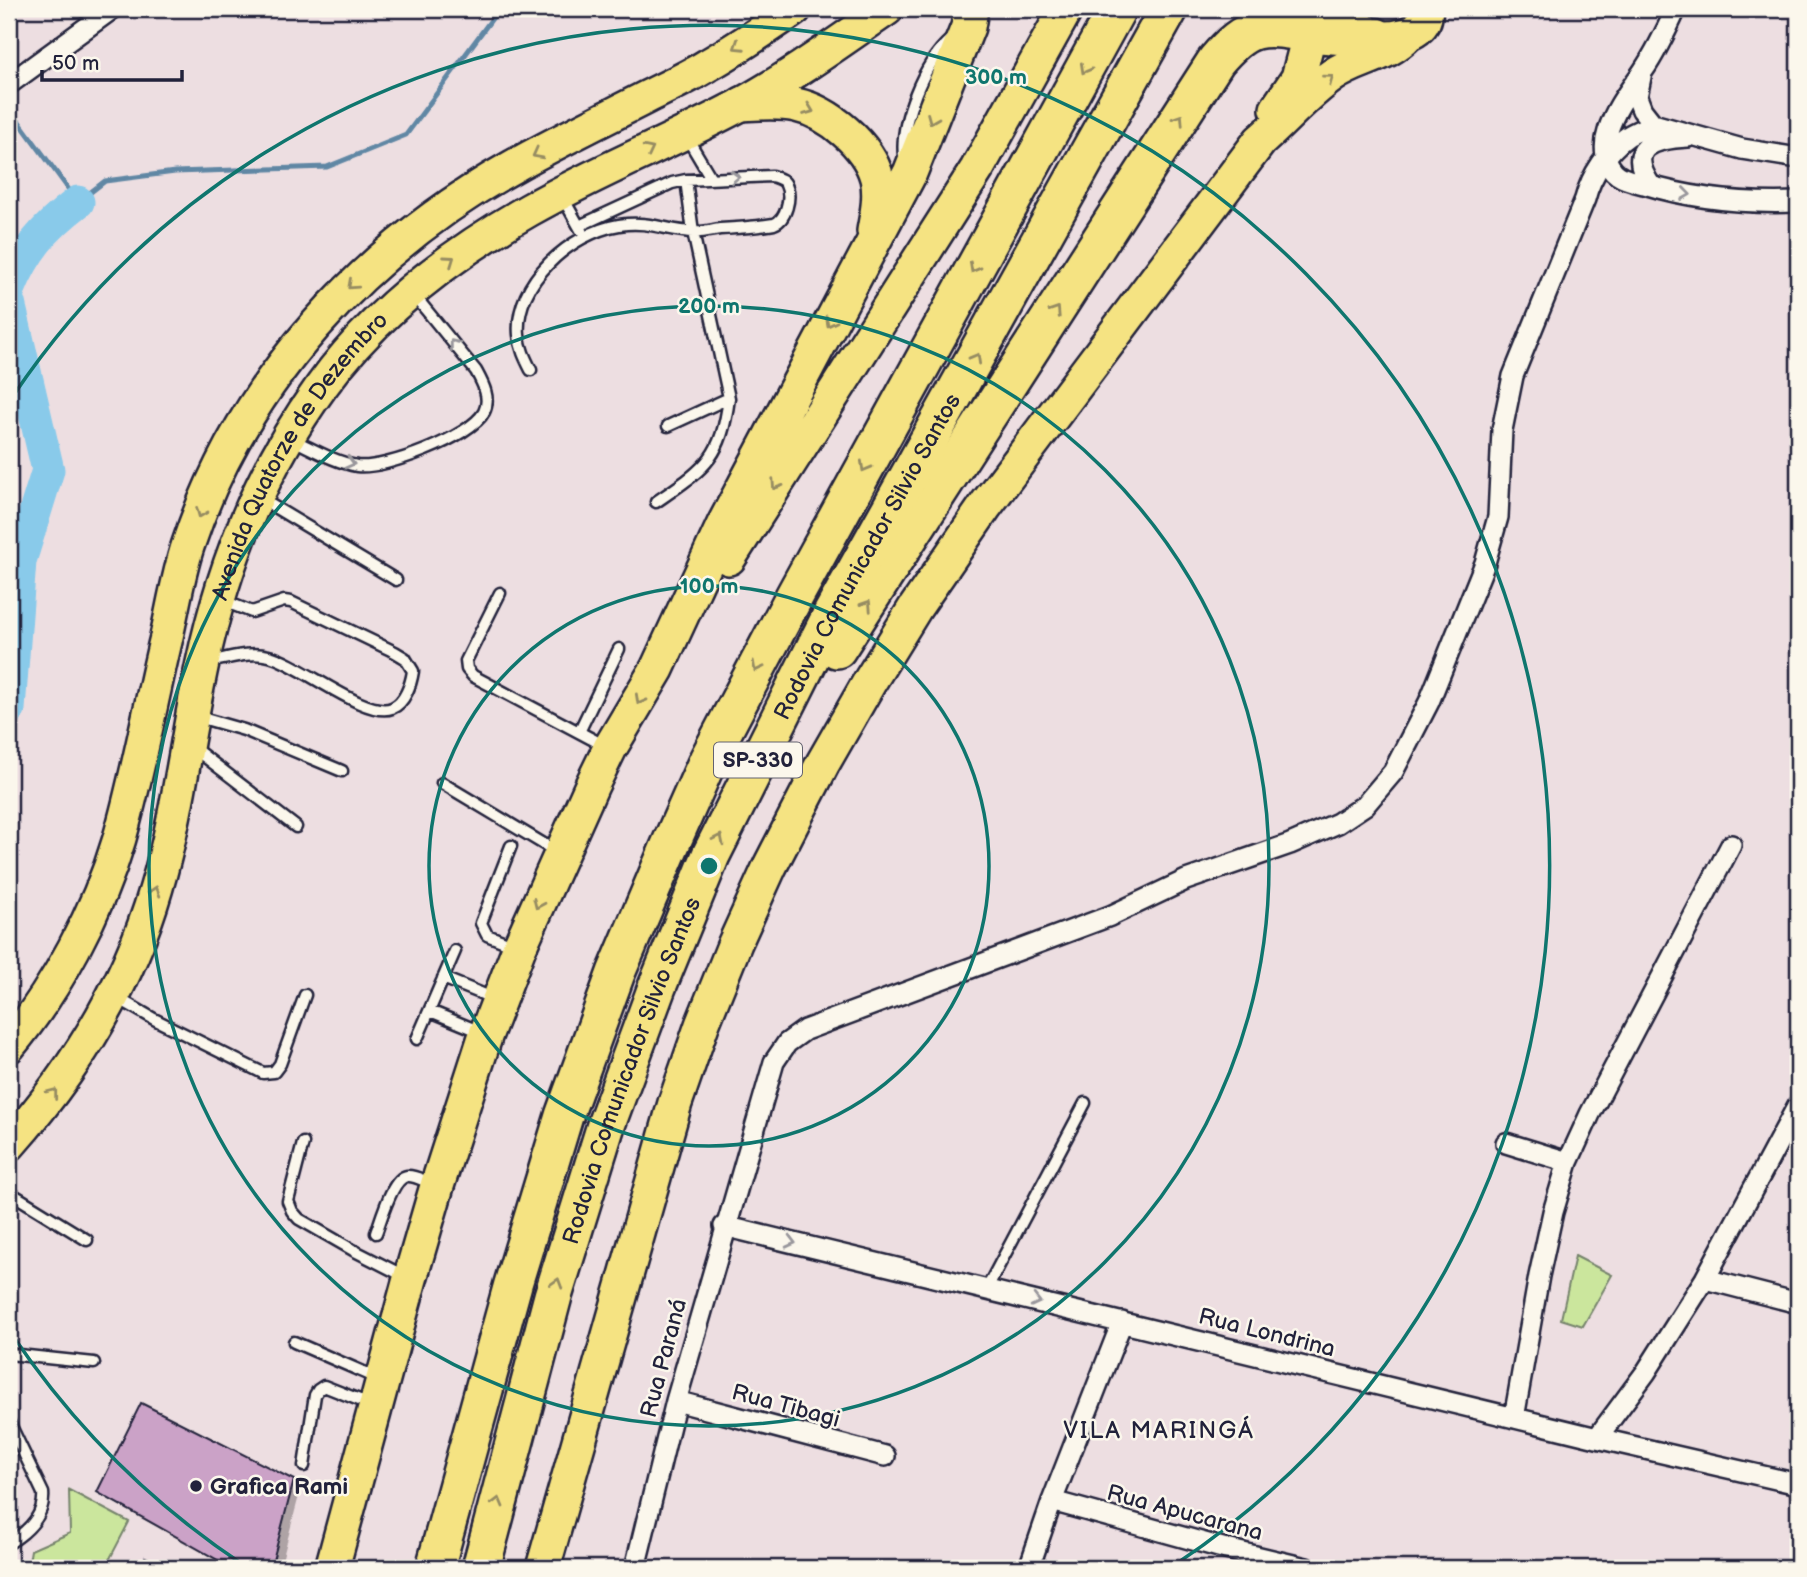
<svg xmlns="http://www.w3.org/2000/svg" width="1807" height="1577" viewBox="0 0 1807 1577" font-family="'Balsamiq Sans',sans-serif">
<defs>
<filter id="shadow"><feDropShadow dx="7" dy="4" stdDeviation="0" flood-color="#0004"/></filter>
</defs>
<rect width="100%" height="100%" fill="#eddee1"/>
<filter id="ink" filterUnits="userSpaceOnUse"><feTurbulence type="fractalNoise" baseFrequency=".0143" numOctaves="2"/><feDisplacementMap in="SourceGraphic" scale="14" xChannelSelector="R" yChannelSelector="G"/><feConvolveMatrix kernelMatrix="1 2 1 2 8 2 1 2 1" color-interpolation-filters="sRGB"/></filter>
<g filter="url(#ink)">
<path fill="#cbe69d" stroke="#76846c" stroke-width="2" d="M1575 1256 1612 1275 1583 1326 1561 1319Z
M69 1490 129 1522 105 1568H28L31 1550 70 1533Z"/>
<g fill="none" stroke-linecap="round" stroke-linejoin="round">
<path stroke="#6087a4" stroke-width="5" d="M9 108 78 202 105 181 175 172 327 167 406 135 499 9"/>
<path stroke="#89caea" stroke-width="33" d="M9 290C25 250 44 228 78 202
M9 303 48 470 20 561 9 709"/>
</g>
<path fill="#cba2c7" stroke="#22223b" stroke-width="2" filter="url(#shadow)" d="M141 1403 294 1480 271 1568H232L97 1492Z
M145 1557 168 1568H139Z"/>
<g fill="none" stroke-linecap="round" stroke-linejoin="round">
<defs>
<path id="service" d="M686 136 711 178
M904 156C900 121 924 63 950 40
M563 198 581 230
M531 370C525 358 520 348 519 335 514 282 571 233 619 225 649 220 667 231 694 232 702 233 712 230 720 229 738 228 756 227 774 224 786 220 792 197 786 185 784 179 777 178 772 176L686 180 672 183 579 226
M668 426 729 398 693 232 686 180
M291 439C311 448 334 462 357 466 384 470 471 437 484 412 491 398 483 384 476 371L414 295
M261 499 396 580
M656 502C705 468 721 460 729 398
M500 593 466 661 467 669 473 676 607 747
M210 662C228 658 250 651 269 656 299 663 366 719 392 708 405 703 411 684 413 671L405 658 395 652 291 602 284 601 252 612 221 600
M195 716 244 730 342 771
M579 732 619 649
M191 746 296 827
M442 783 557 852
M511 846 481 923 487 935 515 946
M443 978 495 999
M116 997 154 1019 263 1073 274 1072 280 1064 305 995
M430 1011 481 1032
M417 1039 455 951
M303 1143 288 1201 292 1211 299 1219 353 1250 406 1277
M9 1192 87 1240
M376 1233C381 1220 392 1178 407 1176 415 1175 426 1182 434 1184
M986 1290 1085 1103
M294 1342 377 1378
M9 1354 94 1363
M9 1422 43 1493C45 1515 27 1532 9 1543
M304 1466 315 1395 318 1390 324 1386 372 1405"/>
<path id="minor" d="M1676 9C1667 29 1656 52 1643 71 1630 90 1615 108 1608 131 1603 146 1604 165 1618 175 1625 180 1635 182 1644 184 1693 199 1747 204 1798 202
M1641 77 1637 97 1642 110 1653 124 1742 149 1798 158
M9 84 112 9
M1651 186C1625 147 1652 139 1688 137
M1506 1143 1568 1162
M724 1226 1597 1438 1798 1484
M1705 1279 1798 1303
M676 1401 885 1456
M1514 1418 1539 1276 1553 1212 1568 1162 1590 1114 1731 845
M1597 1438 1646 1372 1705 1279 1798 1105
M1052 1501 1226 1549 1306 1568
M635 1568 676 1401 774 1062 787 1043 805 1030 1110 916 1186 880 1290 844 1338 823 1365 805 1393 772 1429 702 1485 563 1498 517 1502 430 1513 376 1585 199C1591 175 1608 150 1628 136 1636 131 1645 128 1653 124
M1029 1568 1052 1501 1122 1322"/>
<g id="primary">
<path d="M9 1046C56 990 98 911 119 840 138 774 150 706 166 639 173 608 178 575 188 545 242 382 364 250 512 167 556 142 602 120 647 97 667 87 689 77 708 65 738 48 767 28 795 9"/>
<path id="s1" d="M9 1145C74 1072 128 985 156 889 178 816 186 740 202 665 223 565 261 470 321 387 374 313 450 255 529 210 597 171 671 142 740 105 791 77 839 42 887 9"/>
</g>
<path id="trunk" d="M1340 9C1349 19 1360 31 1374 36 1389 41 1417 36 1424 20 1426 16 1425 12 1426 9
M742 104C759 103 778 101 796 105 829 112 868 145 877 178 881 196 877 214 874 231
M1277 109 1298 78 1316 9
M729 558 977 169 1066 9
M332 1568 410 1279 437 1186 486 1034 519 948 592 785 610 748 657 669 724 524 910 173 968 27 971 9
M543 1568 675 1103 702 1025 735 943 770 866 823 763 870 681 915 608 986 505 1260 141C1285 119 1306 94 1333 75 1357 58 1387 57 1408 34"/>
<g id="motorway">
<path d="M837 649 1216 61C1249 22 1262 26 1309 33 1331 36 1354 36 1376 37"/>
<path d="M435 1568 513 1284 564 1116 616 973 669 848 708 760 795 595 1117 9"/>
<path id="s2" d="M481 1568 553 1296 606 1125 657 987 711 855 832 614 1169 9"/>
</g>
</defs>
<use href="#service" stroke="#22223b" stroke-width="15"/>
<use href="#minor" stroke="#22223b" stroke-width="24"/>
<use href="#primary" stroke="#22223b" stroke-width="37"/>
<use href="#trunk" stroke="#22223b" stroke-width="38"/>
<use href="#motorway" stroke="#22223b" stroke-width="42"/>
<use href="#service" stroke="#fbf7ec" stroke-width="10"/>
<use href="#minor" stroke="#fbf7ec" stroke-width="19"/>
<use href="#primary" stroke="#f5e382" stroke-width="32"/>
<use href="#trunk" stroke="#f5e382" stroke-width="33"/>
<use href="#motorway" stroke="#f5e382" stroke-width="37"/>
</g>
<defs><path id="oneway-chevron" d="M-2-3.5L2.5 0L-2 3.5" fill="none" stroke-width="1.6" stroke-linecap="round" stroke-linejoin="round" transform="scale(1.75)"/></defs>
<g stroke="#968c62">
<use href="#oneway-chevron" transform="translate(738 46) rotate(147)"/>
<use href="#oneway-chevron" transform="translate(1085 69) rotate(119)"/>
<use href="#oneway-chevron" transform="translate(1329 79) rotate(-37)"/>
<use href="#oneway-chevron" transform="translate(809 110) rotate(21)"/>
<use href="#oneway-chevron" transform="translate(932 119) rotate(112)"/>
<use href="#oneway-chevron" transform="translate(1179 119) rotate(-57)"/>
<use href="#oneway-chevron" transform="translate(649 150) rotate(-27)"/>
<use href="#oneway-chevron" transform="translate(537 154) rotate(152)"/>
<use href="#oneway-chevron" transform="translate(450 260) rotate(-35)"/>
<use href="#oneway-chevron" transform="translate(974 268) rotate(119)"/>
<use href="#oneway-chevron" transform="translate(352 285) rotate(138)"/>
<use href="#oneway-chevron" transform="translate(1056 311) rotate(-57)"/>
<use href="#oneway-chevron" transform="translate(830 322) rotate(118)"/>
<use href="#oneway-chevron" transform="translate(976 358) rotate(-61)"/>
<use href="#oneway-chevron" transform="translate(865 467) rotate(119)"/>
<use href="#oneway-chevron" transform="translate(776 485) rotate(123)"/>
<use href="#oneway-chevron" transform="translate(201 513) rotate(112)"/>
<use href="#oneway-chevron" transform="translate(867 605) rotate(-57)"/>
<use href="#oneway-chevron" transform="translate(757 667) rotate(118)"/>
<use href="#oneway-chevron" transform="translate(640 700) rotate(119)"/>
<use href="#oneway-chevron" transform="translate(719 839) rotate(-64)"/>
<use href="#oneway-chevron" transform="translate(155 891) rotate(-73)"/>
<use href="#oneway-chevron" transform="translate(538 904) rotate(114)"/>
<use href="#oneway-chevron" transform="translate(53 1093) rotate(-52)"/>
<use href="#oneway-chevron" transform="translate(557 1283) rotate(-73)"/>
<use href="#oneway-chevron" transform="translate(498 1502) rotate(-75)"/>
</g>
<g stroke="#99979c">
<use href="#oneway-chevron" transform="translate(735 177) rotate(-3)"/>
<use href="#oneway-chevron" transform="translate(1686 194) rotate(8)"/>
<use href="#oneway-chevron" transform="translate(454 344) rotate(-129)"/>
<use href="#oneway-chevron" transform="translate(350 463) rotate(14)"/>
<use href="#oneway-chevron" transform="translate(791 1242) rotate(14)"/>
<use href="#oneway-chevron" transform="translate(1036 1301) rotate(14)"/>
</g>
</g>
<g fill="none" stroke="#0f766e" stroke-width="3.5">
<circle cx="709" cy="866" r="280"/>
<circle cx="709" cy="866" r="560"/>
<path d="M245 1566A840 840 0 0 1 13 1336M13 396A840 840 0 1 1 1173 1566"/>
</g>
<circle fill="#22223b" stroke="#fbf7ec" stroke-width="2.5" cx="196" cy="1486" r="7"/>
<g text-anchor="middle" stroke-width="5" stroke-linejoin="round" paint-order="stroke">
<rect fill="#fbf7ec" stroke="#636270" stroke-width="2" x="714" y="742.5" width="88" height="35" rx="5"/>
<g font-size="21" font-weight="bold" fill="#22223b">
<text x="758" y="767">SP-330</text>
</g>
<g font-size="23" fill="#22223b" stroke="#fbf7ec">
<text dy="8" stroke="none"><textPath href="#s1" startOffset="760">Avenida Quatorze de Dezembro</textPath></text>
<text dy="8" stroke="none"><textPath href="#s2" startOffset="1087">Rodovia Comunicador Silvio Santos</textPath></text>
<text dy="8" stroke="none"><textPath href="#s2" startOffset="520">Rodovia Comunicador Silvio Santos</textPath></text>
<text transform="translate(1267 1332) rotate(14)" y="8">Rua Londrina</text>
<text transform="translate(663 1358) rotate(-75)" y="8">Rua Paraná</text>
<text transform="translate(786 1405) rotate(15)" y="8">Rua Tibagi</text>
<text transform="translate(1185 1512) rotate(15)" y="8">Rua Apucarana</text>
</g>
<g font-size="23" font-weight="bold" fill="#22223b" stroke="#fbf7ec" text-anchor="start">
<text x="210" y="1494">Grafica Rami</text>
</g>
<g font-size="24" letter-spacing="2" fill="#22223b" stroke="#fbf7ec">
<text x="1159" y="1438">VILA MARINGÁ</text>
</g>
</g>
<circle cx="709" cy="866" r="10" fill="#0f766e" stroke="#fbf7ec" stroke-width="3.5"/>
<g font-size="21" text-anchor="middle" font-weight="bold" fill="#0f766e" stroke="#fbf7ec" stroke-width="5" stroke-linejoin="round" paint-order="stroke">
<text x="996" y="84">300 m</text>
<text x="709" y="313">200 m</text>
<text x="709" y="593">100 m</text>
</g>
<rect width="1807" height="1577" fill="none" stroke="#fbf7ec" stroke-width="35"/>
<rect x="18" y="18" width="1772" height="1542" fill="none" stroke="#22223b" stroke-width="2.5" filter="url(#ink)"/>
<path d="M42 70v10h140v-10" fill="none" stroke="#22223b" stroke-width="3.5"/>
<text x="52" y="70" font-size="21" fill="#22223b" stroke="#fbf7ec" stroke-width="5" paint-order="stroke">50 m</text>
</svg>
